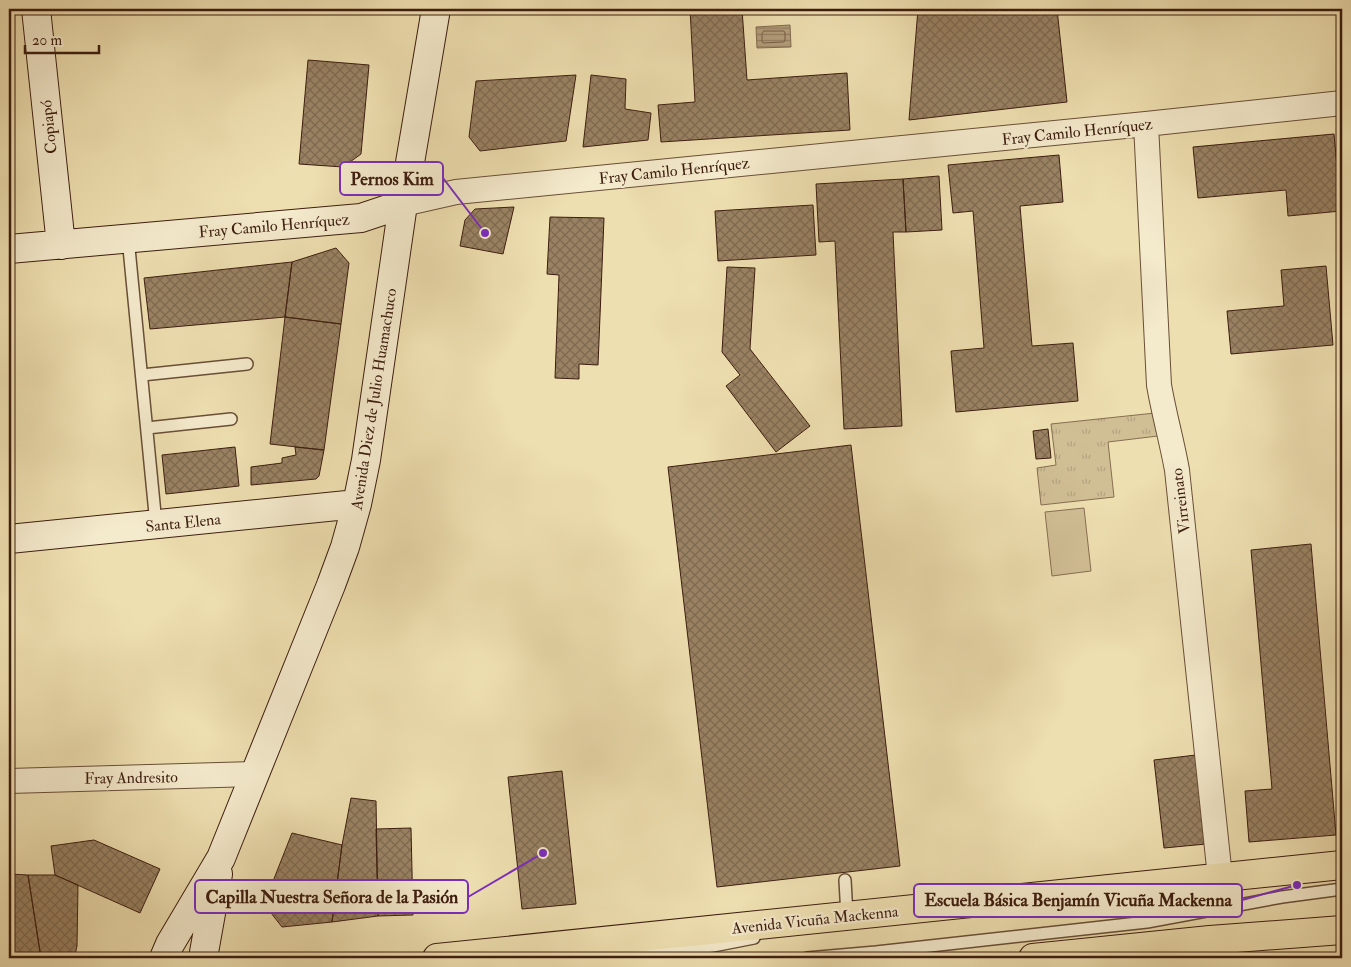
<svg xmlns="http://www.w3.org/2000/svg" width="1351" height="967" viewBox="0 0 1351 967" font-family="'IM FELL Double Pica',serif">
<defs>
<pattern id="grass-tufts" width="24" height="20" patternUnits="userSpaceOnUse" patternTransform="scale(1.25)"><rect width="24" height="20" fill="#d0be95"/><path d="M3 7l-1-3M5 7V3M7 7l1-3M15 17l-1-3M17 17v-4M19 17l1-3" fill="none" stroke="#b4a37f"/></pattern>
<pattern id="water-rules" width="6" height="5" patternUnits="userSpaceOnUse" patternTransform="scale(1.25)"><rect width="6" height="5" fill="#b29d79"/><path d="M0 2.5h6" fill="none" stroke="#927f62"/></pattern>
<pattern id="building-cross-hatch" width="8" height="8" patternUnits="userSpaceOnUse" patternTransform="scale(1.25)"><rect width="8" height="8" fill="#998263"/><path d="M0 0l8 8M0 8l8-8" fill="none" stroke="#7e6a50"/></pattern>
</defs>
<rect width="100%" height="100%" fill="#eedfb0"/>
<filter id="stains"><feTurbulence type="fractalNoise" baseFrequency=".004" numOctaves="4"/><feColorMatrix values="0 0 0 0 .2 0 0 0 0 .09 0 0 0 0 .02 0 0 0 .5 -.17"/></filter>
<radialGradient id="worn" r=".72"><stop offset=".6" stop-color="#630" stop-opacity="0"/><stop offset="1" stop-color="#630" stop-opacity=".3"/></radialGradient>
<path fill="url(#grass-tufts)" stroke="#866e52" d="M1155 413 1158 436 1108 442 1114 497 1041 505 1037 468 1056 465 1051 424Z"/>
<path fill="#d0be95" stroke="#866e52" d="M1084 508 1091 571 1052 576 1045 512Z"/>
<path fill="url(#water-rules)" stroke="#836a4f" d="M790 25 791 47 757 48 756 27Z"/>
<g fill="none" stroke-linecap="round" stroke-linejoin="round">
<path stroke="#785d44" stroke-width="1" d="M764 31H784L785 33V41L783 42 763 43 762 41V34Z"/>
</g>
<path fill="url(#building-cross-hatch)" stroke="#3d1d0f" d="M690 9H742L747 80 847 73 850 130 661 142 658 105 695 102Z
M918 9H1057L1067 102 909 120Z
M308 60 369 65 361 154 343 167 299 164Z
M576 75 566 141 480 151 469 137 476 81Z
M591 75 626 79 625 109 651 113 648 140 583 147Z
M1334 134 1341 211 1288 216 1286 190 1198 198 1193 147Z
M1059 155 1063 202 1020 206 1032 346 1073 343 1078 401 956 412 951 351 984 348 973 211 953 213 948 165Z
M939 176 942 230 906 232 903 179Z
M903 179 906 232H893L902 426 844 429 835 241 819 242 816 184Z
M813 205 816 255 718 261 715 211Z
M514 207 503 254 460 246 465 220 475 209Z
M550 217 604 218 598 365 579 364V379L555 378 559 275 547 274Z
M336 248 349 263 341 324 285 317 292 262Z
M292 262 285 317 150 329 144 278Z
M1326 266 1333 345 1231 354 1227 311 1284 306 1281 270Z
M727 267 755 268 750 349 810 426 776 452 726 386 740 375 722 352Z
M285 317 341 324 324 450 270 444Z
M1048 429 1051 458 1036 459 1033 431Z
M851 445 900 866 717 887 668 467Z
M235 447 239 486 166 494 162 455Z
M295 447 324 450 319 476 316 479 251 485V467L282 463V458L296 455Z
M1311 544 1336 835 1249 842 1245 791 1272 789 1251 550Z
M1196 755 1206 844 1164 848 1154 760Z
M562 771 576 904 522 909 508 777Z
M351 798 376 801 378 916 332 922 342 845Z
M411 828 413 915 378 916 376 829Z
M292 833 342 845 332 922 282 927 264 904Z
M94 840 160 869 140 913 55 875 51 846Z
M9 874 28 875 41 958H9Z
M28 875H55L78 885 77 946 75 955 71 958H41Z"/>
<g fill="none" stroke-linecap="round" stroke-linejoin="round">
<defs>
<path id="lane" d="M128 238 156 524
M142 375 247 364
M147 428 231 419
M845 880 847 916
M624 958 713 946 754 938
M807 958 876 952 1147 922 1282 897 1342 889"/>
<path id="street" d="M1146 124 1159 385C1164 414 1172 442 1177 470L1220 877
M403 204 456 192 1146 124 1342 103
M9 781 254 774
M1210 940 1211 958"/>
<path id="secondary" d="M36 9 61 245
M9 249 361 218 403 204
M9 539 357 504
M164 958 170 944 221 858 331 585 345 547 357 504 366 460 403 204 436 9
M203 958 218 874"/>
<path id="primary" d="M437 958 1342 865
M1033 958 1210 940 1342 930"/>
</defs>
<use href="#lane" stroke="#694e37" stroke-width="14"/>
<use href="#street" stroke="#694e37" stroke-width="26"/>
<use href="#secondary" stroke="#3d1d0f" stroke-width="30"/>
<use href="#primary" stroke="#3d1d0f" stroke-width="30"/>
<use href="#lane" stroke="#f4eacc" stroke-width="11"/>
<use href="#street" stroke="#f4eacc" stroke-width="24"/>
<use href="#secondary" stroke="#f4eacc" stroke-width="28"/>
<use href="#primary" stroke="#eedfb0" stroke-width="28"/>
</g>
<g text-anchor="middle" stroke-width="4.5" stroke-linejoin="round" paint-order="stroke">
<g font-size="16" fill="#3d1d0f" stroke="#f4eacc">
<text transform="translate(48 127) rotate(-96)" y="6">Copiapó</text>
<text transform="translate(1077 131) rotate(-6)" y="6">Fray Camilo Henríquez</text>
<text transform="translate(674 170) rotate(-6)" y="6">Fray Camilo Henríquez</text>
<text transform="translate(274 225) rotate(-5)" y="6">Fray Camilo Henríquez</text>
<text transform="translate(373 399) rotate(-81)" y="6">Avenida Diez de Julio Huamachuco</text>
<text transform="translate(1180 501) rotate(-97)" y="6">Virreinato</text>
<text transform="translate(183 522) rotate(-6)" y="6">Santa Elena</text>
<text transform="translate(131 777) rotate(-1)" y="6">Fray Andresito</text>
<text transform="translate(815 919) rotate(-6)" y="6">Avenida Vicuña Mackenna</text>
</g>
</g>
<path fill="none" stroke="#7b2cbf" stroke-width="2" d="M485 233L443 178M543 853L468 897M1297 885L1242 900"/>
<g fill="#7b2cbf" stroke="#f4eacc" stroke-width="2">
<circle cx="485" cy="233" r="5"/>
<circle cx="543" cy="853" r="5"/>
<circle cx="1297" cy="885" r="5"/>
</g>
<g fill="#f4eacc" stroke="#7b2cbf" stroke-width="2">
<rect x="340" y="162" width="103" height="33" rx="5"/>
<rect x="195" y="880" width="273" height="33" rx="5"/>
<rect x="914" y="884" width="328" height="33" rx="5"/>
</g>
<g font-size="18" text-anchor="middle" font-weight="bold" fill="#3d1d0f">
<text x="392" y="185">Pernos Kim</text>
<text x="332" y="903">Capilla Nuestra Señora de la Pasión</text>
<text x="1078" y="906">Escuela Básica Benjamín Vicuña Mackenna</text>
</g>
<rect width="1351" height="967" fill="none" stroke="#eedfb0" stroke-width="30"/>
<rect x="10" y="10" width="1331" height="947" fill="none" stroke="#3d1d0f" stroke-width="2.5"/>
<rect x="15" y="15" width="1321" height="937" fill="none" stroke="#3d1d0f"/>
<path d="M25 45v8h74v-8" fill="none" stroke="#3d1d0f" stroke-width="2.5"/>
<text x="32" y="45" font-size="15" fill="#3d1d0f" stroke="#f4eacc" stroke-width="4" paint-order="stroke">20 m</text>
<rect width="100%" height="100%" filter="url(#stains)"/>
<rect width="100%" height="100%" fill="url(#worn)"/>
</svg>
